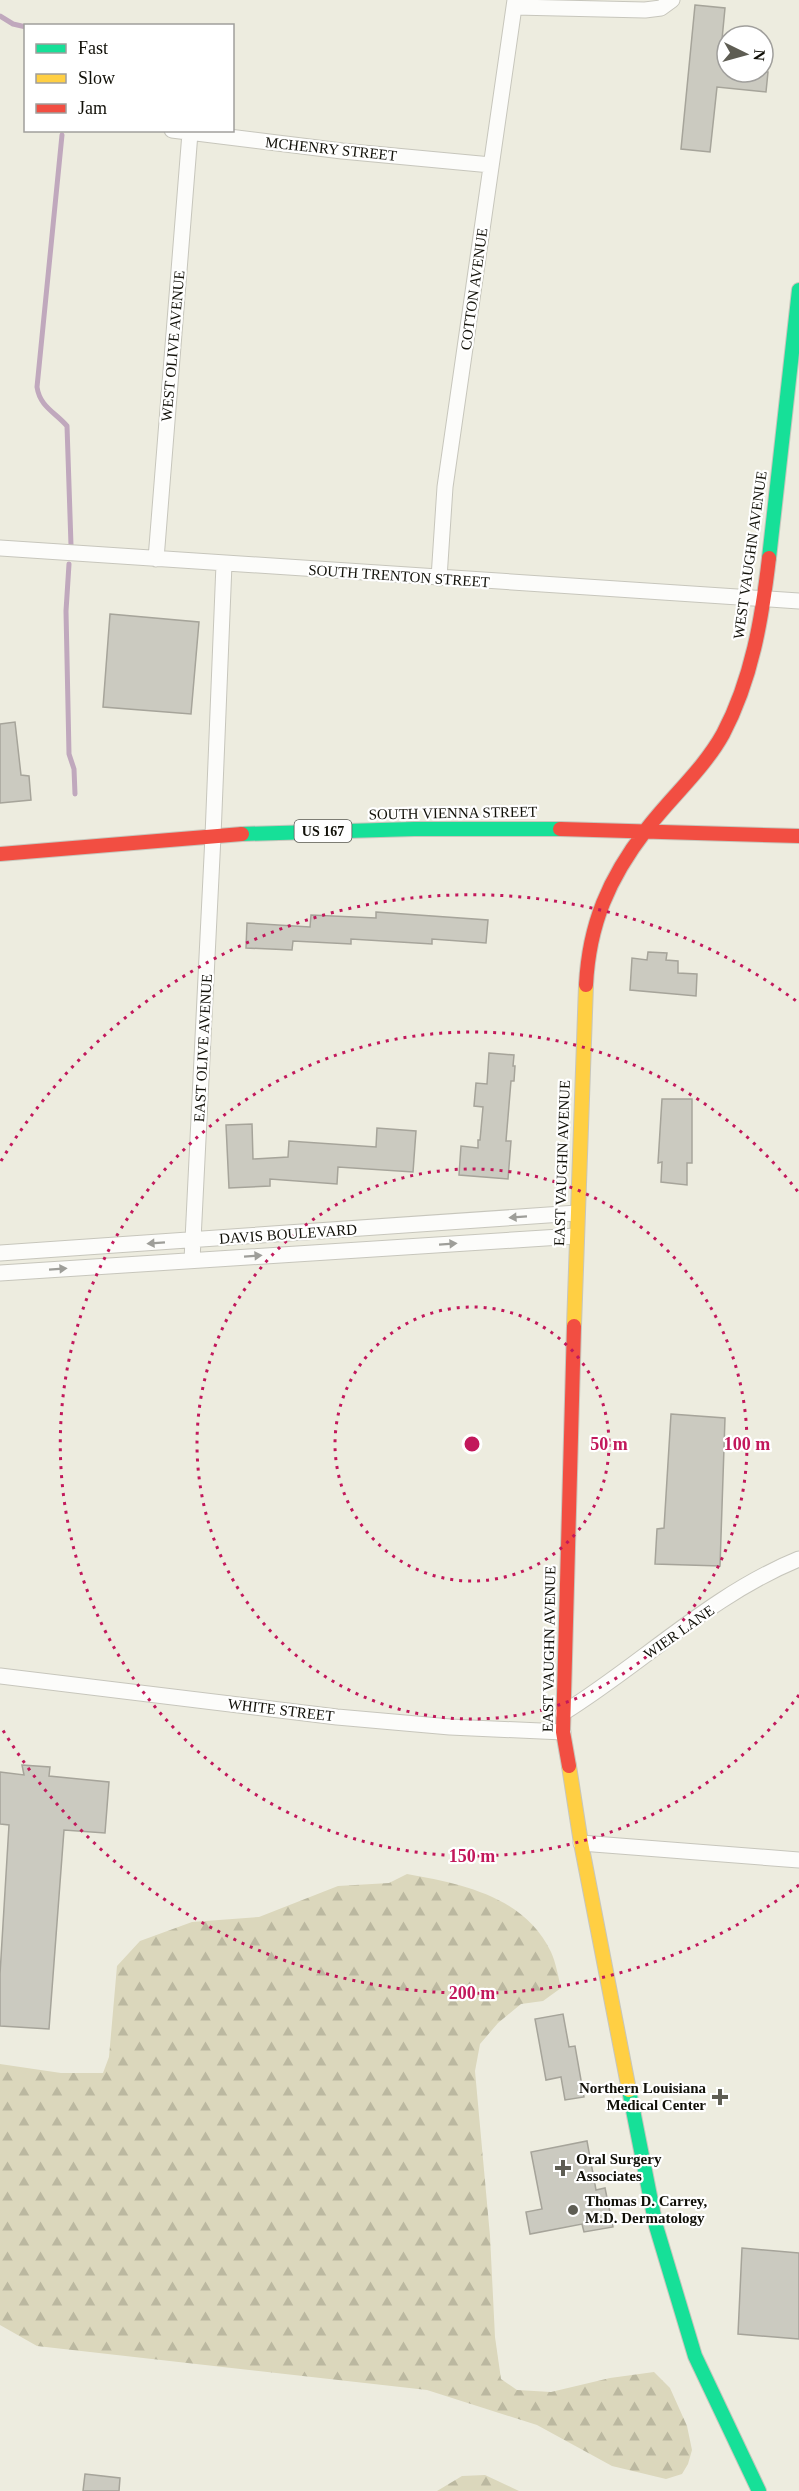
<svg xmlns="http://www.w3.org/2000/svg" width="799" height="2491" viewBox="0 0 799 2491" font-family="Georgia,serif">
<defs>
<pattern id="forest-firs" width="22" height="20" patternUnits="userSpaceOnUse" patternTransform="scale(1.5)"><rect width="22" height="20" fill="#dbd7bc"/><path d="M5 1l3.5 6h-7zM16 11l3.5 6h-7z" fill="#bbb8a0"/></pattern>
</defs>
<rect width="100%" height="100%" fill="#edecdf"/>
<path fill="url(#forest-firs)" d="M407 1874C462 1884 524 1896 551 1952 556 1963 558 1976 561 1988L543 2001 521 2004 498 2023 480 2044 475 2071 490 2236 495 2337 501 2379 517 2390 551 2392 610 2378 654 2372 670 2388 687 2426 692 2450 688 2464 682 2474 666 2479 612 2466 537 2425 427 2390 37 2346 0 2325V2064L61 2073H103L109 2057 117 1966 140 1941 192 1922 259 1917 338 1886 389 1883Z
M485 2475 519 2491H437L462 2476Z"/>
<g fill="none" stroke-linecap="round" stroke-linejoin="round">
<path stroke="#c0a8bd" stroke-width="5" d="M0 16 13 24 26 27
M62 135 37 387C40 407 55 412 67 426L71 545
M69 564 66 611 69 754 74 769 75 794"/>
</g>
<path fill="#cbcac0" stroke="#a6a49a" stroke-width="1.5" d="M695 5 725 8 721 50 727 51V72H768L766 92 717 87 710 152 681 149Z
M110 614 199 622 191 714 103 707Z
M15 722 21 775 29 776 31 800 0 803V724Z
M376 912 488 920 486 943 432 939V944L351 939V944L293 941 292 950 246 948 247 923 310 927 311 915 376 918Z
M648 952 667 953 666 960 678 961V973L697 974 696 996 630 990 632 958 647 960Z
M489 1053 514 1055 513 1066H515L514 1081H511L506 1141H511L508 1179 459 1175 461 1146 478 1148V1140H480L483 1107 474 1106 476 1083 487 1084Z
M662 1099H692V1163H687V1185L661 1182 662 1162 658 1163Z
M252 1124 253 1159 288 1157 289 1141 376 1147 377 1128 416 1131 413 1172 338 1167 337 1184 270 1179V1186L229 1188 226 1125Z
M671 1414 725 1418 720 1566 655 1564 657 1529 664 1528Z
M22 1765 50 1767 49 1776 109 1782 105 1833 64 1830 49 2029 0 2026V1974L9 1825 0 1824V1772L24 1775Z
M563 2014 569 2047 575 2046 584 2097 565 2100 561 2077 546 2080 535 2019Z
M587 2141 596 2190 605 2188 613 2227 584 2232 582 2224 530 2234 526 2212 542 2209 531 2152Z
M742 2248 799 2253V2339L738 2334Z
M85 2474 120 2478 119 2491H83Z"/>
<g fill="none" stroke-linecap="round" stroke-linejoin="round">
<defs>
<path id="street" d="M515 7 645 10 661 8 672 0
M172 130 342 151 491 165
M0 548 799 601
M156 559 190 133
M439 578 445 487 515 0
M0 1253 577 1213
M192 1260 213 836 224 564
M0 1273 576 1236
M0 1676 337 1717 450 1727 563 1732
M563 1713C642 1664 712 1594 799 1559
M581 1843 799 1860"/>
<path id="fast" d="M769 558 799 290
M242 834 414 829H560
M629 2090 656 2226 695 2356 759 2491"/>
<path id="slow" d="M574 1326 586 985
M569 1766 581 1843 629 2090"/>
<path id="jam" d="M560 829 799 836
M0 854 242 834
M586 985C589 924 609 878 646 830 670 798 703 770 723 734 752 679 762 618 769 558
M569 1766 563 1732 574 1326"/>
</defs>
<use href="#street" stroke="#c7c6bc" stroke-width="17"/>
<use href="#fast" stroke="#c7c6bc" stroke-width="16"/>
<use href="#slow" stroke="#c7c6bc" stroke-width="16"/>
<use href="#jam" stroke="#c7c6bc" stroke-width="16"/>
<use href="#street" stroke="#fcfcfa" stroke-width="15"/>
<use href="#fast" stroke="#16e098" stroke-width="14"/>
<use href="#slow" stroke="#ffcf43" stroke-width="14"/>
<use href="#jam" stroke="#f24e42" stroke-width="14"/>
</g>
<defs><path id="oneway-solid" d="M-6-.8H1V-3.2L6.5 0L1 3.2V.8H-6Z" transform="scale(1.5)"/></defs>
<g fill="#9e9e99">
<use href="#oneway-solid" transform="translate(518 1217) rotate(176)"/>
<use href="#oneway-solid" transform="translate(156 1243) rotate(176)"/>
<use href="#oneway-solid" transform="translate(448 1244) rotate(-4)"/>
<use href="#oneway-solid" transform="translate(253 1256) rotate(-4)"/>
<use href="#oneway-solid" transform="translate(58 1269) rotate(-4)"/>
</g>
<g fill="none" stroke="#c2185b" stroke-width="3" stroke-dasharray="3 6">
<circle cx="472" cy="1444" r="137"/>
<circle cx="472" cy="1444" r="275"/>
<path d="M799 1695A412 412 0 1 1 799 1193"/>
<path d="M799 1885A549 549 0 0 1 1 1727M1 1161A549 549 0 0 1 799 1003"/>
</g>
<g fill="#5e5d53" stroke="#fff" stroke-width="2">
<path d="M717 2088h6v6h6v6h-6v6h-6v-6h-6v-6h6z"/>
<path d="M560 2159h6v6h6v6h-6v6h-6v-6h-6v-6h6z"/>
<circle cx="573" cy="2210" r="6"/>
</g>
<g text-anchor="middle" stroke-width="4.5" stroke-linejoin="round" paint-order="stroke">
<rect fill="#fff" stroke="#585852" stroke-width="1.5" x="294.5" y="820" width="57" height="22" rx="4.5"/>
<g font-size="14" font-weight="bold" fill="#111008">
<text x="323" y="836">US 167</text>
</g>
<g font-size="15" fill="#111008" stroke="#fff">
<text transform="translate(331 149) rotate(6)" y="5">MCHENRY STREET</text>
<text transform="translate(474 289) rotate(-82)" y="5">COTTON AVENUE</text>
<text transform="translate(173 346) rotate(-85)" y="5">WEST OLIVE AVENUE</text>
<text transform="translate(750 555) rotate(-82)" y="5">WEST VAUGHN AVENUE</text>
<text transform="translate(399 576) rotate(4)" y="5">SOUTH TRENTON STREET</text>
<text transform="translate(453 813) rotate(-1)" y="5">SOUTH VIENNA STREET</text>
<text transform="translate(203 1048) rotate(-87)" y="5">EAST OLIVE AVENUE</text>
<text transform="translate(562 1163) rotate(-88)" y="5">EAST VAUGHN AVENUE</text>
<text transform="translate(288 1234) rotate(-4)" y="5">DAVIS BOULEVARD</text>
<text transform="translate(679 1632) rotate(-35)" y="5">WIER LANE</text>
<text transform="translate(549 1649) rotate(-89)" y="5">EAST VAUGHN AVENUE</text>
<text transform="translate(281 1710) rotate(7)" y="5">WHITE STREET</text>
</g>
<g font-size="15" font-weight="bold" fill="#111008" stroke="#fff" text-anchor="start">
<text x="706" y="2093" text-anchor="end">Northern Louisiana<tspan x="706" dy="17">Medical Center</tspan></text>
<text x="576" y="2164">Oral Surgery<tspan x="576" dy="17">Associates</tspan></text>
<text x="585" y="2206">Thomas D. Carrey,<tspan x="585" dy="17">M.D. Dermatology</tspan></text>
</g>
</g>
<circle cx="472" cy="1444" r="9" fill="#c2185b" stroke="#fff" stroke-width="3"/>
<g font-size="18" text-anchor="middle" font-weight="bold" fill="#c2185b" stroke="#fff" stroke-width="4.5" stroke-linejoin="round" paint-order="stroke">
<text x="609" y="1450">50 m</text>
<text x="747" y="1450">100 m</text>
<text x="472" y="1862">150 m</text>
<text x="472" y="1999">200 m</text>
</g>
<rect x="24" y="24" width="210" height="108" fill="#ffffff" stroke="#a09f9c" stroke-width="1.5"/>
<rect x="36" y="44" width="30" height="9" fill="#16e098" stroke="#a09f9c" stroke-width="1.5"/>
<text x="78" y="54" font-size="18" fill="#111008">Fast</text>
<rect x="36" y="74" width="30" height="9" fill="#ffcf43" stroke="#a09f9c" stroke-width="1.5"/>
<text x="78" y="84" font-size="18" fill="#111008">Slow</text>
<rect x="36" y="104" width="30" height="9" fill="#f24e42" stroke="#a09f9c" stroke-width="1.5"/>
<text x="78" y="114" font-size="18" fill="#111008">Jam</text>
<g transform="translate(745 54) rotate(95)"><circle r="28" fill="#ffffff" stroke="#a09f9c" stroke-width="1.5"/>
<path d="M0-4.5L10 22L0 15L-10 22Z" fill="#5e5d53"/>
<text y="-9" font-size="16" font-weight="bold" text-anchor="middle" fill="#111008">N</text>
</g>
</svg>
